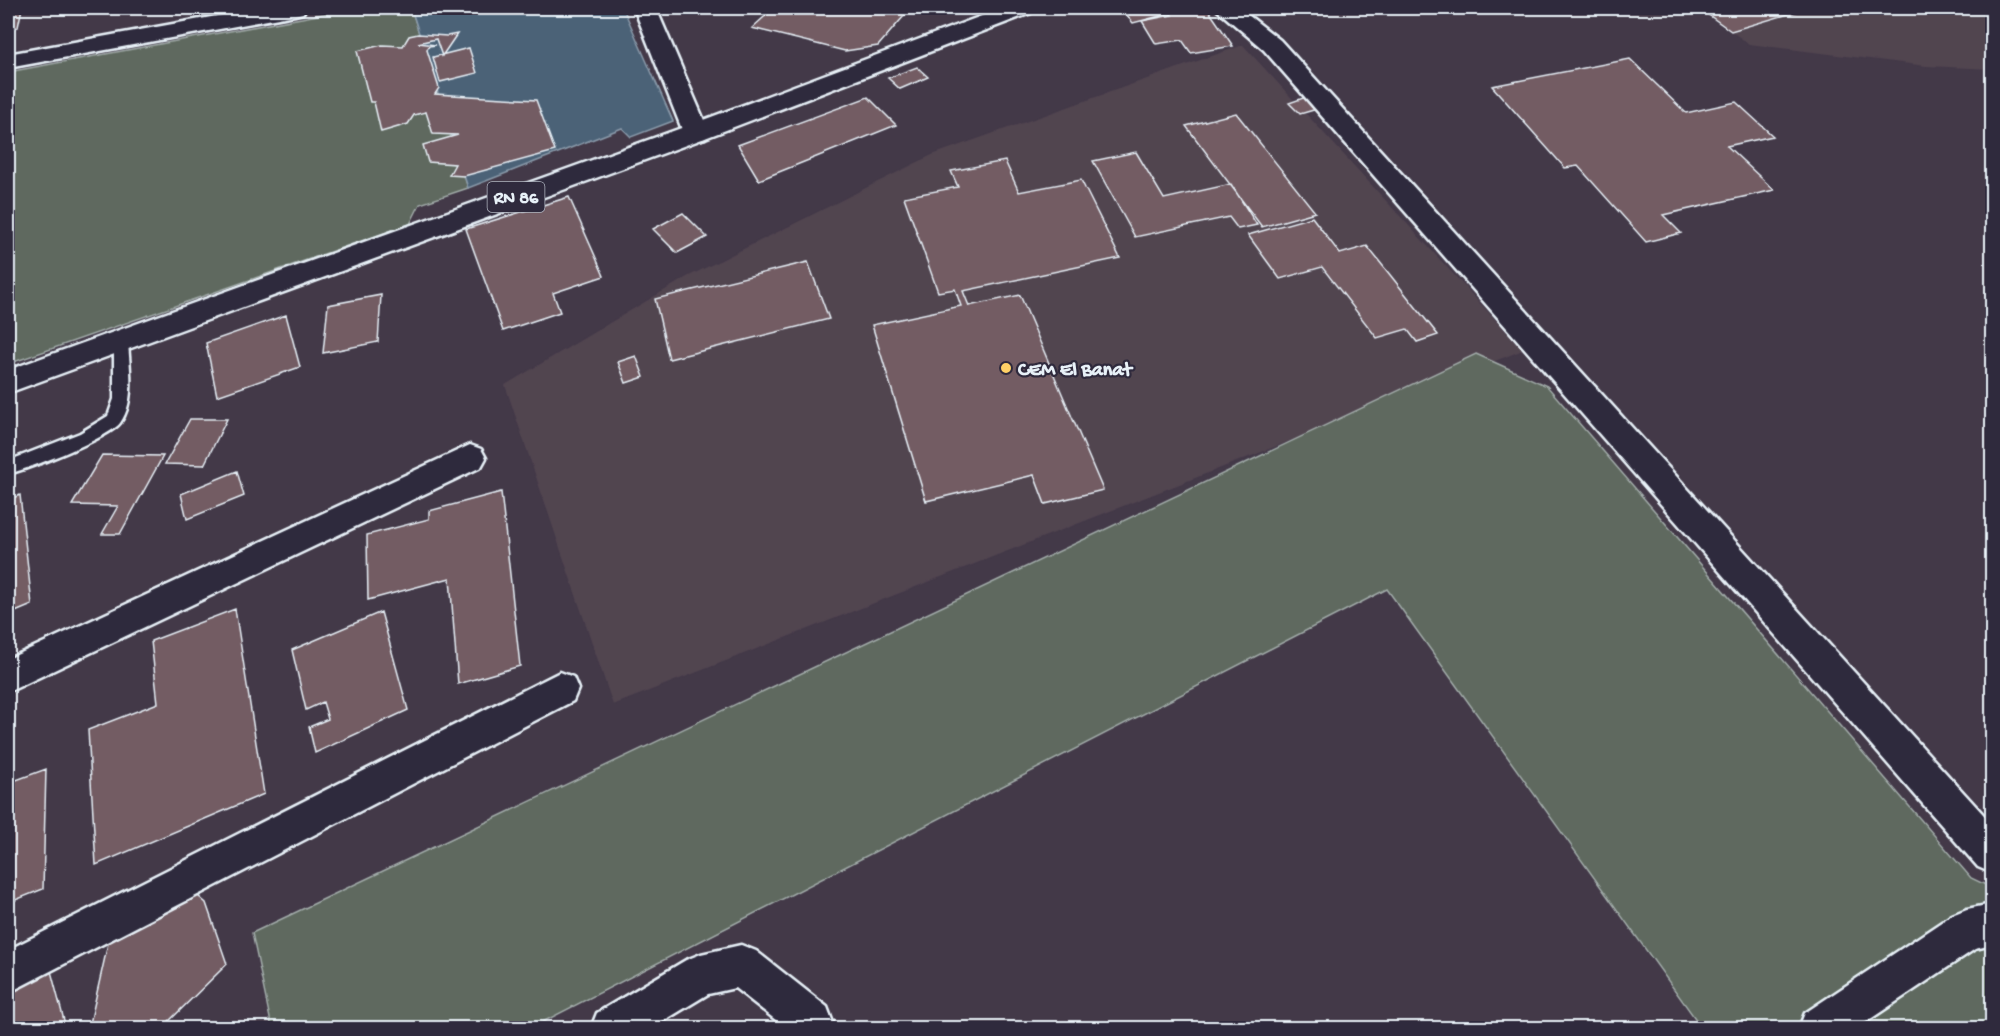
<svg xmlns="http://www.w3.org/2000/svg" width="2000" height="1036" viewBox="0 0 2000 1036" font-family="'Gochi Hand',sans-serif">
<rect width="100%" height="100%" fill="#433948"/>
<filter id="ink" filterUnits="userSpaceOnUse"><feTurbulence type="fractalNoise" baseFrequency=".0167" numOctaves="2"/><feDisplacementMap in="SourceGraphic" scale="12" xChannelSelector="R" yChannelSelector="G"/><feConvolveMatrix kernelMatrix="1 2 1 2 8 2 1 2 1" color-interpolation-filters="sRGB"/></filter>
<g filter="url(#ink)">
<path fill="#514450" d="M1699 8H1992V69L1926 66 1749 44Z
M1243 45 1523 350 613 705 505 385 687 277 932 155Z"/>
<path fill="#5e695e" stroke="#a3adab" stroke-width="1.5" d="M356 8H411L468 188 420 204 410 224 8 364V72Z
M1476 354 1547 386 1971 878 1992 888V1028H1702L1387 589 531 1028H272L252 933Z"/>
<path fill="#4c6277" stroke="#8a9bab" stroke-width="1.5" d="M411 8H623L673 121 631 137 622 128 468 188Z"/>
<path fill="#735c63" stroke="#e8f1f8" stroke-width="1.5" d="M8 8H22L18 27 8 29Z
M774 8H911L878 46 845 51 752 28Z
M1120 8H1166L1171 13 1133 23Z
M1167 8H1207L1233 46 1191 53 1182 40 1156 44 1142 21 1172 15Z
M1699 8H1809L1731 31Z
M418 34 447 36 457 34 442 56 436 39 418 43 436 45 429 46 427 50 439 88 435 94 536 100 555 151 464 176 449 175 455 164 428 162 423 145 458 135 433 134 426 112 414 115 408 124 381 132 374 102H370L357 51 382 45 403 46 409 36Z
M469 48 477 73 440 82 433 57Z
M1630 59 1686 113 1736 102 1773 136 1727 146 1774 190 1663 215 1681 233 1646 242 1578 166 1565 168 1492 86Z
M917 67 928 77 900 89 888 78Z
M868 97 896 125 759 180 738 145Z
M1306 97 1317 109 1300 114 1289 103Z
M1236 113 1315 212 1262 227 1186 126Z
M1136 152 1164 199 1231 184 1257 225 1238 229 1229 217 1135 237 1093 161Z
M1005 161 1019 192 1081 180 1120 258 963 291 969 306 1020 295 1103 490 1045 504 1034 475 926 501 872 325 961 306 955 289 938 292 904 197 958 187 951 171Z
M569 197 604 276 553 293 560 312 503 331 466 229Z
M683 213 707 237 677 253 653 229Z
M1312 217 1340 254 1367 246 1438 335 1417 342 1407 329 1377 338 1322 267 1280 279 1248 235Z
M808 262 829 319 669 359 655 299Z
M381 295 378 342 323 353 328 305Z
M286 315 300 367 217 396 206 343Z
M636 356 644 377 626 383 618 362Z
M190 419H227L204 465 165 464Z
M102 455 163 456 120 534H102L118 506 72 505Z
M237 471 244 496 187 519 181 494Z
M501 492 520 666 458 684 450 578 368 600 367 535 429 519V511Z
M20 495 32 605 8 615V500Z
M235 609 264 794 96 865 88 730 158 703 151 641Z
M381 612 408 710 315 753 309 727 328 719 323 702 306 710 292 650Z
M46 769 43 889 8 903V783Z
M191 890 206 903 227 964 162 1028H89L109 939Z
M42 937 66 1028H8V969L11 954Z"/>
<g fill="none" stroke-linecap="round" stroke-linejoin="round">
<defs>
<path id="service" d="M121 336 126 337 128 341C129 366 136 401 120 423 109 438 28 469 8 474V461L80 433 108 416 114 399V341L116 337Z"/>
<path id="minor" d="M261 8H306L303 13 295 15 8 68V54Z
M634 8H656L709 132 705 138 696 140 687 138 683 132Z
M470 445 481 449 486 458 481 467 8 692V659Z
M560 672 573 677 578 689 573 701 8 993V950Z
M1992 904V945L1975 949 1857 1028H1799L1805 1013 1952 915 1967 909Z
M741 945 756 951 827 1007 835 1028H786L735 988 708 994 652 1028H591L597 1013 686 960 701 954Z"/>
<path id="tertiary" d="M1215 8H1239L1280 40 1992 824V873L1978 867 1264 50Z"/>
<path id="primary" d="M1003 8H1034L1031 13 705 138 8 393V370L687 126Z"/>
</defs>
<use href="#service" stroke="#e8f1f8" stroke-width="5"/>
<use href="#minor" stroke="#e8f1f8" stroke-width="5"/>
<use href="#tertiary" stroke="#e8f1f8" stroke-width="5"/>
<use href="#primary" stroke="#e8f1f8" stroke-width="5"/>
<use href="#service" fill="#2f2a3d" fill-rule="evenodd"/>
<use href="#minor" fill="#2f2a3d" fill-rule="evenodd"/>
<use href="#tertiary" fill="#2f2a3d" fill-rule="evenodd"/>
<use href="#primary" fill="#2f2a3d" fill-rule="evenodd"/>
</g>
</g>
<circle fill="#ffd166" stroke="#2f2a3d" stroke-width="2" cx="1006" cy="368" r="6"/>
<g text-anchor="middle" stroke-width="4.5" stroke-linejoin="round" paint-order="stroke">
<rect fill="#2f2a3d" stroke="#b0b5c0" stroke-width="1.5" x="487.5" y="182" width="57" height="30" rx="4.5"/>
<g font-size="18" font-weight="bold" fill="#e8f1f8">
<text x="516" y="203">RN 86</text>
</g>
<g font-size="20" font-weight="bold" fill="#e8f1f8" stroke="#2f2a3d" text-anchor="start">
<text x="1018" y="375">CEM El Banat</text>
</g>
</g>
<rect width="2000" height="1036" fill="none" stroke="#2f2a3d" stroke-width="30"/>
<rect x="15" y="15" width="1970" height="1006" fill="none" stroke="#e8f1f8" stroke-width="2" filter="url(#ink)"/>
</svg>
